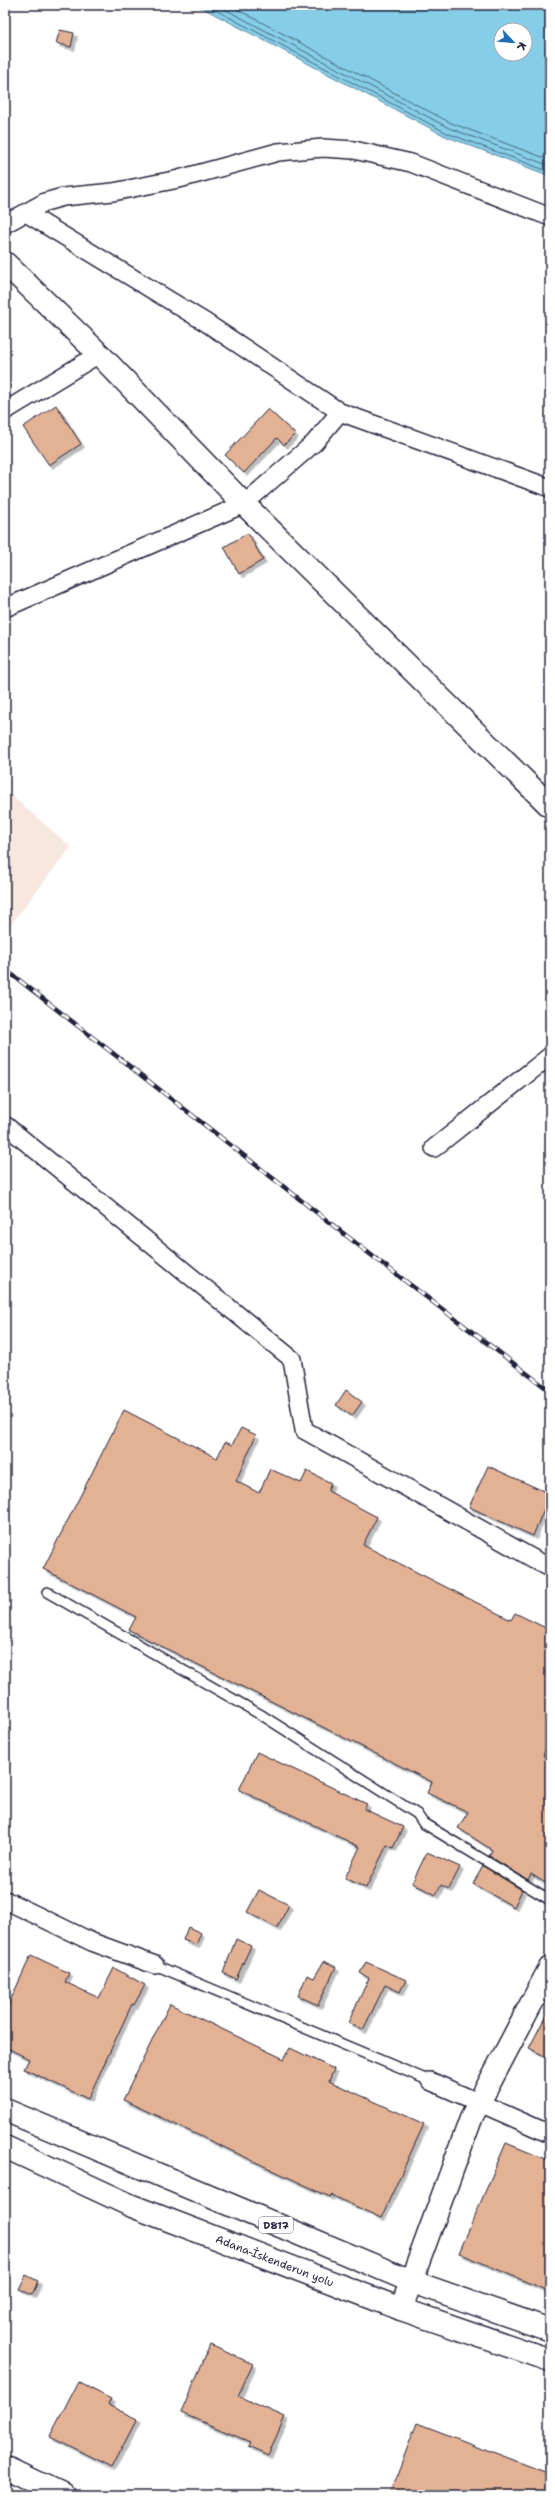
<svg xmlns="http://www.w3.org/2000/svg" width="555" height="2500" viewBox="0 0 555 2500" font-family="'Shantell Sans',sans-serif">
<defs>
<filter id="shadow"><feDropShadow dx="3.5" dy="3.5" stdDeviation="0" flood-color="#0004"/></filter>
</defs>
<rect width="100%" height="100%" fill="#fff"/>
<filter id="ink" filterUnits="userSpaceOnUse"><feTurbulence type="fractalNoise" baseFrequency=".025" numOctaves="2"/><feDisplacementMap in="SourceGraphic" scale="8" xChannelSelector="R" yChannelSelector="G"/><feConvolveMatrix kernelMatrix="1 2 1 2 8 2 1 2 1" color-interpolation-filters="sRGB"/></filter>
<g filter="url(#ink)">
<path fill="#f7e8df" d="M5 790 71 847 5 932Z"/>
<path fill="#86cee7" stroke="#5e89a2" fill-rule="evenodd" d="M197 5H550V176L445 136ZM501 30H525V54H501Z"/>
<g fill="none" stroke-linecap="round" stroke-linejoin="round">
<path stroke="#4a6780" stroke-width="1" d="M206 5 447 133 550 172
M217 5 449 128 550 166
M229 5 451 123 550 160"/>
</g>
<path fill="#e3b194" stroke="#22223b" filter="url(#shadow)" d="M60 30 74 33 71 47 56 43Z
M56 405 81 444 49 465 23 427Z
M268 409 295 434 284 445 277 438 244 473 225 455Z
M248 533 263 560 239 574 224 547Z
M346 1390 362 1402 352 1416 336 1405Z
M124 1410 217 1458 225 1442 232 1445 241 1428 256 1435 236 1481 259 1493 270 1469 301 1483 307 1471 331 1483 328 1491 377 1517 363 1545 511 1620 515 1613 550 1630V1740L543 1755 550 1760V1886L531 1874 528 1880 489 1856 492 1850 458 1828 468 1812 427 1793 432 1782 129 1630 136 1617 43 1569Z
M488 1466 550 1494 533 1536 469 1507Z
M257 1752 367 1804 364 1809 403 1827 393 1848 387 1845 366 1888 345 1878 360 1847 239 1790Z
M427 1852 460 1867 449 1889 441 1885 436 1895 412 1883Z
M483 1866 522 1890 514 1907 473 1884Z
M259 1890 289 1905 277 1928 247 1912Z
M188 1927 201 1933 196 1945 183 1940Z
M236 1939 251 1946 236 1979 223 1973Z
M31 1955 69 1973 65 1982 99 1998 114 1968 145 1985 134 2005 132 2004 88 2099 24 2069 29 2059 5 2047V2012Z
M324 1961 336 1967 318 2005 298 1996 307 1975 314 1978Z
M366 1962 406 1980 400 1992 385 1985 363 2030 348 2023 369 1978 360 1973Z
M170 2004 284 2059 290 2048 334 2069 329 2081 424 2124 381 2218 331 2195 330 2197 123 2100Z
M550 2008V2059L529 2048Z
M506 2143 550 2161V2292L459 2253Z
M26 2275 38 2281 32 2295 19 2289Z
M210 2345 253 2364 238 2396 285 2417 268 2455 248 2446 250 2442 181 2413Z
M78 2382 111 2399 108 2405 137 2419 112 2467 50 2436Z
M417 2423 550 2474V2495H389Z"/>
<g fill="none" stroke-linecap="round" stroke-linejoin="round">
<defs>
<path id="lane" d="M47 1592 263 1716 417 1814 423 1823 550 1900
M155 1965 430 2081"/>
<path id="street" d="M26 213 205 322 340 412 550 488
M5 224 45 202 63 197 113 192 179 179 278 152 323 148 354 150 411 163 550 217
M5 411 99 354
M5 608 244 504 314 443 340 412
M5 1125 292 1359 304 1430 550 1568
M434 1148 550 1056
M5 1900 92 1942 155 1965
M430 2081 550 2134"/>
<path id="secondary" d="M5 263 99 354 244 504 550 806
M401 2309 472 2116 550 1968
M5 2467 63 2495"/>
<g id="highway">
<path d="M5 2110 413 2282 550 2330"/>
<path id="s1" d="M5 2147 132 2206 401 2309 550 2360"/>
</g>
</defs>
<use href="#lane" stroke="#22223b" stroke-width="12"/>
<use href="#street" stroke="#22223b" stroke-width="20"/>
<use href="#secondary" stroke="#22223b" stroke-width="25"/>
<use href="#highway" stroke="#22223b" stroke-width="25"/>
<use href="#lane" stroke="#fff" stroke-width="9"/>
<use href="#street" stroke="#fff" stroke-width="17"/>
<use href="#secondary" stroke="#fff" stroke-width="22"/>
<use href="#highway" stroke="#fff" stroke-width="22"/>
<defs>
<path id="rail" d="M5 969 375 1258 550 1391"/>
</defs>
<use href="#rail" stroke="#22223b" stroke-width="4.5"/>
<use href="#rail" stroke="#fff" stroke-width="3" stroke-dasharray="9" stroke-linecap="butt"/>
</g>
</g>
<g text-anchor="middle" stroke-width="4" stroke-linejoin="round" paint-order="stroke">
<rect fill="#fff" stroke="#646476" stroke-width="1" x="259" y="2217" width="34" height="16" rx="3"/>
<g font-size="10" font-weight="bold" fill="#22223b">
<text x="276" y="2229">D817</text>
</g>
<g font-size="11" fill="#22223b" stroke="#fff">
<text dy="4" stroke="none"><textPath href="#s1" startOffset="293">Adana-İskenderun yolu</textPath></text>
</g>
</g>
<rect width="555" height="2500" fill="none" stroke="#fff" stroke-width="20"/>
<rect x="10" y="10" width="535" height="2480" fill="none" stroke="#22223b" stroke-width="1.5" filter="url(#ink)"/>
<g transform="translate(513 42) rotate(116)"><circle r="19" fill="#ffffff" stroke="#a7a7b1"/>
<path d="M0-3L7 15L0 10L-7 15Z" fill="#1f6fb2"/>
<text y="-6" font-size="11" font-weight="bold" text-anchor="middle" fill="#22223b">K</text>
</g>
</svg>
